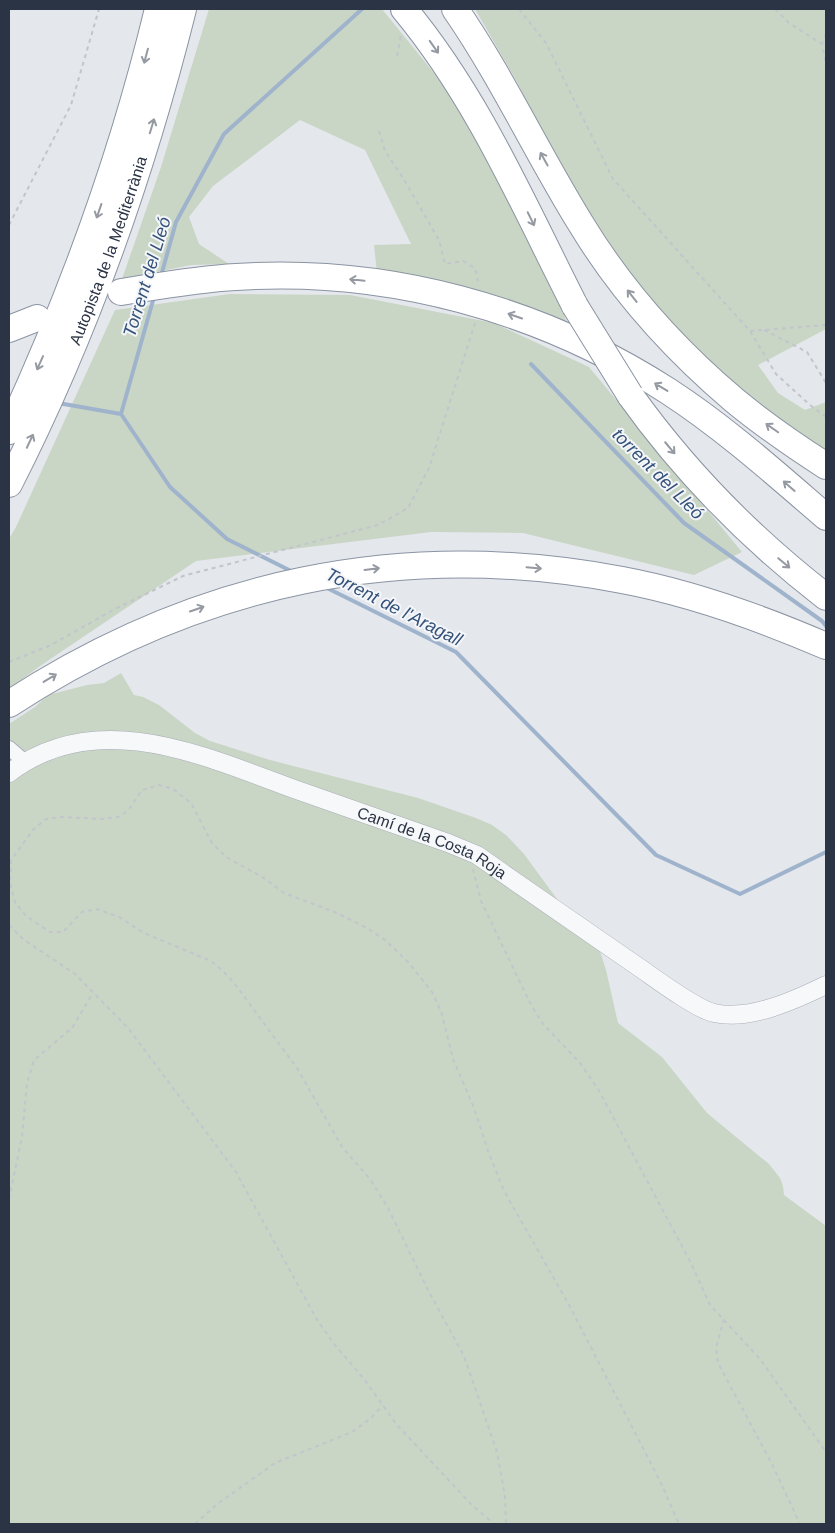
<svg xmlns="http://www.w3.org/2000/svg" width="835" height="1533" viewBox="0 0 835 1533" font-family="Helvetica,sans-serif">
<rect width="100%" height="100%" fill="#e4e7ec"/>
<path fill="#c9d6c5" d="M209 9H382L438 78 489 155 552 281 567 323 377 273 374 245 411 244 365 150 300 120 213 186 189 217 199 244 229 264 191 265 122 279 161 167Z
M475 9H826V329L758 365 778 393 805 410 826 402V457L755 406 682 336 615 258 545 139 518 84Z
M230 294 350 295 494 323 589 367 742 552 694 575 523 533 431 532 196 561 40 666 9 689V539L16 527 115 310Z
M121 673 134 695 143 697 159 705 195 733 210 741 270 760 418 798 476 818 492 825 506 835 524 854 557 899 598 945 606 970 618 1023 662 1057 707 1113 769 1164 780 1178 783 1186 784 1195 826 1226V1524H9V724L35 707 48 695 87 685 104 683Z"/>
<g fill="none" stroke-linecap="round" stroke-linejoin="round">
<path stroke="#9fb4cc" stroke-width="4" d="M161 276 176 222 224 134 362 9
M531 364 684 523 822 621 826 626
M58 403 121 414 170 487 227 539 293 572
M121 414 154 297
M327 588 456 652 656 855 740 894 826 852"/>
<defs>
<path id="minor" d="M9 748 24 761"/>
<g id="tertiary">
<path id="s1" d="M9 773C97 706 204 756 294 789 346 807 397 825 448 843L477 855C531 893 585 930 640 968 656 979 696 1009 714 1013 750 1021 795 1000 826 985"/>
</g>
<g id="motorway">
<path d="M404 9C478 98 523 204 575 306"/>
<path d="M455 9C502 77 537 153 581 224 621 290 675 350 734 400 763 424 795 446 826 466"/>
<path d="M121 292C159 286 197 279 236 277 388 267 541 309 668 391 725 428 776 474 826 517"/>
<path d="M9 329 37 318"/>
<path d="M630 395C685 472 751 539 826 597"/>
<path d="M9 431C72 295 123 155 158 9"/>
<path id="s2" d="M9 484C86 333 142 173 183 9"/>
<path d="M9 704C196 582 402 538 622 580 692 593 761 618 826 646"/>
</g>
</defs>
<use href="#minor" stroke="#a9aeb7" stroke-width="16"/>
<use href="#tertiary" stroke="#a9aeb7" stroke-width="19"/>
<use href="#motorway" stroke="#8b94a3" stroke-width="28"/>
<path stroke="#c2c5cb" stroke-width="2" stroke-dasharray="4 4" stroke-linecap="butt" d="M519 9 546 43 613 179 750 331 776 374 810 405 826 417
M775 9 789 23 822 44
M826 34 822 44 826 65
M397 56 401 35
M379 131 385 151 403 178 439 240 445 264 463 261 475 268 478 281
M9 225 71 105 99 9
M764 330 807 352 826 383
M750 331 826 325
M9 662 51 645 113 610 183 576 378 525 408 508 429 468 475 323
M11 860 10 883 15 902 26 916 50 932H63L82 912 97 909 119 917 144 933 211 961 223 971 235 984 297 1068 342 1147 370 1179 388 1208 429 1292 464 1356 497 1452 505 1496 506 1524
M9 863 33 830 46 819 61 817 103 819 118 817 128 811 142 790 159 785 173 789 191 803 212 843 226 857 264 878 284 893 337 913 367 928 385 940 409 963 432 992 441 1011 453 1059 474 1108 488 1151 504 1191 568 1303 660 1481 679 1524
M473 869 481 901 531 1005 543 1024 580 1063 598 1089 691 1263 710 1305 760 1359 826 1452
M9 925 23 939 75 974 128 1028 236 1172 316 1318 334 1344 364 1379 397 1425 471 1504 494 1524
M9 1199 22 1137 27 1083 34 1060 72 1028 93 993
M724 1319 716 1348 718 1363 772 1464 800 1524
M195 1524 216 1505 275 1463 352 1432 370 1419 383 1405"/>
<use href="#minor" stroke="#f7f8fa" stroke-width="14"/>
<use href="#tertiary" stroke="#f7f8fa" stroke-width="18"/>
<use href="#motorway" stroke="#fff" stroke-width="26"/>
<defs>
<path id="motorway-bridge" d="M575 306 630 395"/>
</defs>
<use href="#motorway-bridge" stroke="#8b94a3" stroke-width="28" stroke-linecap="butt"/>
<use href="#motorway-bridge" stroke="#fff" stroke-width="26"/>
</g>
<defs><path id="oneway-shaft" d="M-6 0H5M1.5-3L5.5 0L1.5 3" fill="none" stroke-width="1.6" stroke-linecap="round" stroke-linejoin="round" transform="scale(1.25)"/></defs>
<g stroke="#959aa2">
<use href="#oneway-shaft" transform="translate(434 47) rotate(55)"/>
<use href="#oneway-shaft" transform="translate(146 56) rotate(105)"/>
<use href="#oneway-shaft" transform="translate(152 126) rotate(-73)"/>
<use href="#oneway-shaft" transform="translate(544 159) rotate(-119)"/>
<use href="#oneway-shaft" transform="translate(99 211) rotate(109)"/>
<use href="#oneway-shaft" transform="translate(531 219) rotate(64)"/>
<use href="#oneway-shaft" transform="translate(357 280) rotate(-174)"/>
<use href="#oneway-shaft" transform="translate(632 296) rotate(-128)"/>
<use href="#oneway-shaft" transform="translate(515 316) rotate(-161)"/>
<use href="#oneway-shaft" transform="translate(40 363) rotate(114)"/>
<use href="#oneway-shaft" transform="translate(661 387) rotate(-149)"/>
<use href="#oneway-shaft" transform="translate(772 428) rotate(-145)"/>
<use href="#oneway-shaft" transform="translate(30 441) rotate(-65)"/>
<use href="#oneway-shaft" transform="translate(670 448) rotate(50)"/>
<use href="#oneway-shaft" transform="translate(789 486) rotate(-139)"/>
<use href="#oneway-shaft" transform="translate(784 563) rotate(40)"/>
<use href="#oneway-shaft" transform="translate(534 568) rotate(5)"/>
<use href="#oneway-shaft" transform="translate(372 569) rotate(-7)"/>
<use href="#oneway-shaft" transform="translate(197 609) rotate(-19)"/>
<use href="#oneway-shaft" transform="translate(50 678) rotate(-31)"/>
</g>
<g text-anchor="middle" stroke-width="4" stroke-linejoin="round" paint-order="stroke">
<g font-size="16" fill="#2b3445" stroke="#f4f6f9">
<text dy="6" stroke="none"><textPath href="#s2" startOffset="254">Autopista de la Mediterrània</textPath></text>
<text dy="6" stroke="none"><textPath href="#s1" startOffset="448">Camí de la Costa Roja</textPath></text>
</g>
<g font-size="18" font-style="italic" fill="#34527a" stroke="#f4f6f9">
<text transform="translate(147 277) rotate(-73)" y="6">Torrent del Lleó</text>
<text transform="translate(658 474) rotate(45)" y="6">torrent del Lleó</text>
<text transform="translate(394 607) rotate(27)" y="6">Torrent de l'Aragall</text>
</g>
</g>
<rect width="835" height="1533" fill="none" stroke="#2b3445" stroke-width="20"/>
</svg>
